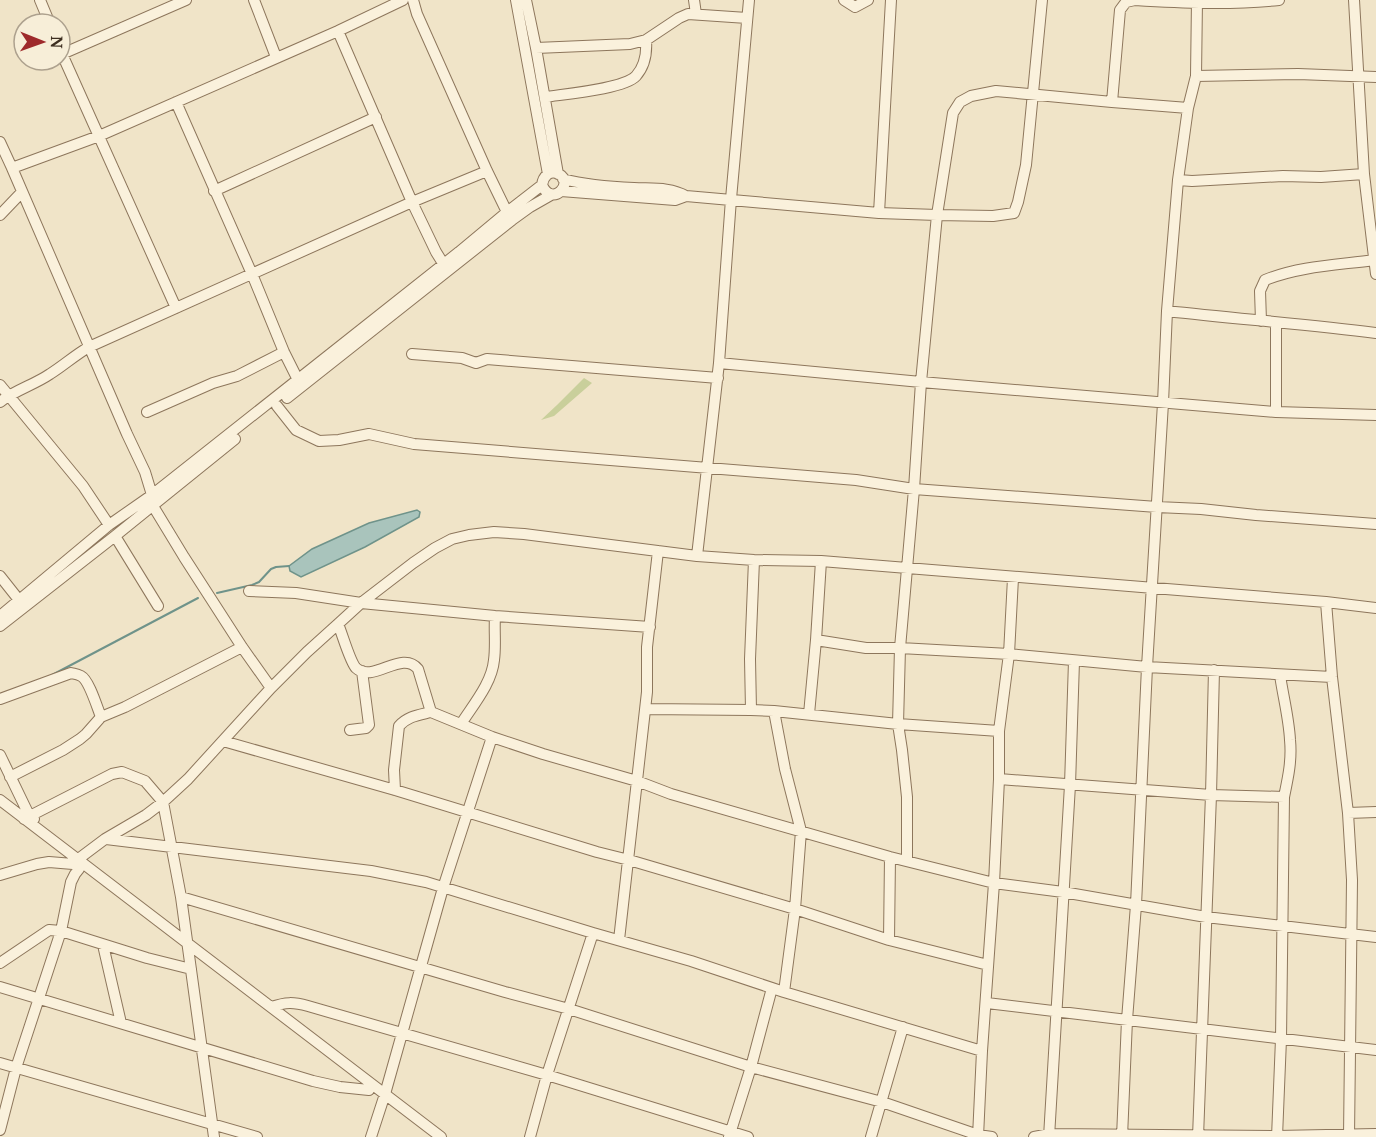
<svg xmlns="http://www.w3.org/2000/svg" width="1376" height="1137" viewBox="0 0 1376 1137" font-family="'Noto Serif',serif">
<rect width="100%" height="100%" fill="#f0e4c8"/>
<path fill="#c9cf9b" d="M584 378 592 383 554 416 541 420 557 405Z"/>
<path fill="#a9c4bc" stroke="#6f938a" stroke-width="1.5" d="M417 510 420 512 419 517 365 547 301 577 290 571 289 566 312 549 369 523Z"/>
<g fill="none" stroke-linecap="round" stroke-linejoin="round">
<path stroke="#6f938a" stroke-width="2" d="M217 593 252 585 259 582 271 569 276 567 289 566
M52 675 198 598"/>
<defs>
<path id="minor" d="M40 0 50 24
M254 0 276 57
M413 0 417 14 487 171 507 212
M516 0 548 174
M526 0 536 48 558 174
M694 0 696 14
M844 0 855 7 868 0
M1354 0 1364 174 1376 274
M338 31 412 202 436 252 446 268
M536 48 630 44 646 40 679 18 688 14 747 18
M1196 76 1298 74 1376 77
M545 97C564 94 624 89 636 76 645 66 647 53 646 40
M176 102 252 274 284 352 298 380
M1112 102 1120 10 1126 2 1135 0C1183 3 1230 5 1279 0
M0 142 12 168
M563 179C586 185 611 187 634 188 652 189 670 187 686 196L879 213 937 215 993 216 1014 213 1018 202 1026 165 1042 0
M1178 180 1192 181 1283 176 1321 177 1364 174
M214 191 376 117
M561 191 675 200 686 196
M879 213 891 0
M0 215 22 192
M176 308 62 54 186 0
M1167 311C1237 319 1307 324 1376 333
M1261 321 1260 291 1265 280C1300 266 1338 265 1374 260
M412 354 462 358 476 363 487 359 718 378
M719 363 921 382 1276 412 1376 415
M0 385 83 486 109 525
M287 398 512 220 530 207 551 195
M0 402C15 390 34 385 50 374 63 366 75 355 89 347L412 202 487 171
M277 406 296 430 319 441 339 440 369 434 414 444 856 480 914 489 1157 507 1201 509 1256 515 1376 524
M147 412 213 383 237 376 284 352
M1276 412V323
M115 536 158 606
M697 556 719 363 731 199 749 0
M821 561 816 640 866 648H900L1009 654 1147 667 1332 677
M0 576 19 600
M249 591 296 593 361 603 495 616 650 627
M1326 602 1332 677 1348 813 1352 880 1349 1137
M0 616 109 525 152 495 459 252 507 212 542 185C543 177 549 169 559 174 575 183 552 208 542 185
M338 624C342 633 350 662 356 668 373 684 402 649 418 669L431 712 492 737 543 754 637 781 671 794 890 857 994 883 1063 892 1206 917 1376 937
M0 626 115 536 235 439
M271 688 242 647 184 557 153 506 152 495 145 472 127 434 12 168 99 136 338 31 403 0
M0 699 71 673C75 674 77 674 81 676 89 680 97 707 101 717
M645 709 751 710 774 711 785 769 801 831 795 909 784 992
M751 710 750 659 754 560
M774 711 898 724 999 731
M809 714 816 640
M461 724C473 705 492 683 494 660 496 646 494 630 495 616
M350 730 366 728 369 725 362 671
M223 741 395 790 597 852 629 860 795 909 889 940 988 965
M0 755 29 815 34 819
M10 777 63 750 80 739 86 734 101 717 125 707 242 647
M999 779 1211 795 1284 797
M395 790 394 770 399 726C408 716 419 715 431 712
M0 800 441 1137
M1348 813 1376 812
M24 819 112 774 122 772 145 781 163 802 181 897 214 1137
M106 839 371 871 426 882 593 933 691 961 784 992 982 1051
M907 861V797L902 750 898 724 900 648 914 489 921 382 937 215 953 113 960 102 971 96 996 91 1112 102 1188 108
M0 875 37 864 49 862 73 864 81 857 105 839 146 815 163 802 188 779 271 688 307 652 338 624 361 603 413 563 435 548 452 539 469 535 494 532 524 534 697 556 754 560 821 561 1326 602 1376 608
M181 897 505 992 569 1009 751 1067 882 1102 978 1135 992 1137
M619 940 647 692V647L658 551
M889 940 890 857
M103 945 121 1023
M0 963 49 930 61 931 147 958 191 969
M0 987 313 1081 340 1087 369 1090
M987 1003 1376 1050
M271 1007C286 1002 293 1002 308 1006L547 1075 748 1137
M0 1063 257 1137
M0 1130 16 1068 61 931 71 882 75 874 79 869
M371 1137 385 1094 443 888 492 737
M530 1137 547 1075 593 933
M729 1137 751 1067 772 988
M871 1137 903 1027
M978 1137 982 1051 994 883 999 779V731L1009 654 1013 578
M1034 1137 1050 1134 1277 1136 1376 1134
M1049 1137 1070 785 1074 661
M1122 1137 1127 1020 1136 905 1147 667 1163 403 1167 311 1178 180 1188 108 1196 76 1197 0
M1198 1137 1211 795 1214 670
M1277 1137 1281 1039 1284 797C1288 778 1292 760 1290 740 1289 719 1283 696 1280 675"/>
</defs>
<use href="#minor" stroke="#8d765c" stroke-width="12"/>
<use href="#minor" stroke="#faf1dc" stroke-width="10"/>
</g>
<g transform="translate(42 42) rotate(91)"><circle r="28" fill="#f7eed8" stroke="#ada18e" stroke-width="1.5"/>
<path d="M0-4.5L10 22L0 15L-10 22Z" fill="#9e2a2b"/>
<text y="-9" font-size="16" font-weight="bold" text-anchor="middle" fill="#3d2e20">N</text>
</g>
</svg>
